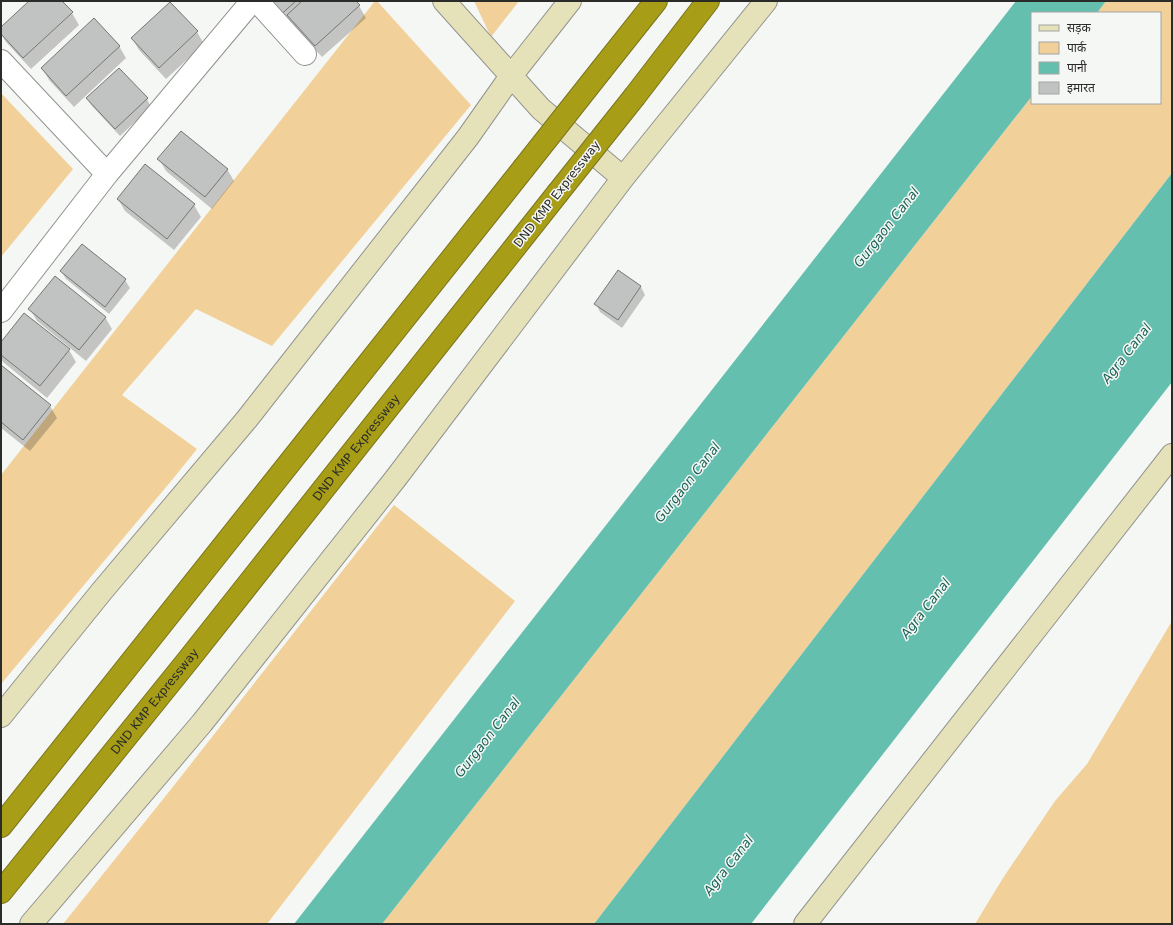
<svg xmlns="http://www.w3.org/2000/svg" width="1173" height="925" viewBox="0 0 1173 925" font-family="'DejaVu Sans','Noto Sans Devanagari',sans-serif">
<rect width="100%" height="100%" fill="#f5f7f4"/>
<path fill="#f1d09a" d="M375 1H377L471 105 272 346 196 309 122 395 197 449 172 480 1 684V475Z
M474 1H519L491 37Z
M1106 1H1172V173L594 924H382L1032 96V103H1160V13H1097Z
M1 93 73 169 1 257Z
M394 505 515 601 267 924H63L172 788Z
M1172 621V924H975L1003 878 1055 801 1087 764Z"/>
<path fill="#65bfaf" d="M1016 1H1106L1097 13H1032V96L382 924H294Z
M1172 173V382L751 924H594Z"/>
<path fill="#0003" d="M30 1H61L72 13 79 25 31 69 6 42 1 34V28Z
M258 1H355L359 6 366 18 322 57 295 27 292 22 284 29Z
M197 32 204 44 166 79 139 50 132 38Z
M119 46 126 58 74 107 49 80 42 68Z
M87 99H147L151 107 120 136 92 106Z
M159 159 227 169 234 181 212 209 166 171Z
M118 199 194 205 201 217 174 250 125 211Z
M82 245 125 280 130 288 109 314 66 279 61 271Z
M619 271 641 287 645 295 622 328 600 312 596 304Z
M30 309 105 317 112 329 86 361 37 321Z
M1 344 69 350 76 362 47 398 3 362 1 359Z
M1 366 50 406 57 418 30 451 1 428Z"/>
<path fill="#c0c3c1" stroke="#747775" d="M29 1H62L73 12 23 58 1 34V27Z
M261 1H296L277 18Z
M302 1H356L360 5 315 46 287 15Z
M170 2 198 31 159 68 131 38Z
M94 18 120 46 66 96 41 68Z
M119 68 148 98 115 129 86 98Z
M181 131 228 169 205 197 157 159Z
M145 164 195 204 167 239 117 199Z
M82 244 126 279 105 307 60 271Z
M618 270 641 286 618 320 594 304Z
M55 276 106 317 79 350 28 309Z
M24 313 70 349 40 386 1 355V342Z
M1 365 51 405 23 440 1 422Z"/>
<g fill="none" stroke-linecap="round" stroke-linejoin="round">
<defs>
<path id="street" d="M257 1 305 54
M1 61 107 174
M1 311 107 174 252 1"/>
<path id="secondary" d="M444 1 541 109 623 178
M1 716 102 591 247 419 468 137 511 76 570 1
M31 924 202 723 396 478 623 178 766 1
M805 924 1172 455"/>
<g id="highway">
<path d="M602 69 656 1"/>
<path d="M635 96 708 1"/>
<path d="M1 826 523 169"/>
<path id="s1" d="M1 892 189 659 557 194"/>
</g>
</defs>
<use href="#street" stroke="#929390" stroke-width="24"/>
<use href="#secondary" stroke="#929390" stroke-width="24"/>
<use href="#highway" stroke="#7c751e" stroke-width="24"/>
<use href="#street" stroke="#fff" stroke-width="22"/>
<use href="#secondary" stroke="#e5e2b9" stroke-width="22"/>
<use href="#highway" stroke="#a79d17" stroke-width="22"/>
<defs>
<path id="highway-bridge" d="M523 169 602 69
M557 194 635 96"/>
</defs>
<use href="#highway-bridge" stroke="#7c751e" stroke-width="24" stroke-linecap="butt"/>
<use href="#highway-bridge" stroke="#a79d17" stroke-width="22"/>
</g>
<g text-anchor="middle" stroke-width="3" stroke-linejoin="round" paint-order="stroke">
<g font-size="12" fill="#2b2b2a" stroke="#f5f7f4">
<text transform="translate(557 194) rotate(-52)" y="4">DND KMP Expressway</text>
<text dy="4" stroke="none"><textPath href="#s1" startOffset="569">DND KMP Expressway</textPath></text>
<text dy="4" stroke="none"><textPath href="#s1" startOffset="245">DND KMP Expressway</textPath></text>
</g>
<g font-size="13" font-style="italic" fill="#1c6459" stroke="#f5f7f4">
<text transform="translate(886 227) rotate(-52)" y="5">Gurgaon Canal</text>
<text transform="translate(1126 353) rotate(-52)" y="5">Agra Canal</text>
<text transform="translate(687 482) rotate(-52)" y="5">Gurgaon Canal</text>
<text transform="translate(925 608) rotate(-52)" y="5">Agra Canal</text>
<text transform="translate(487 737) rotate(-52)" y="5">Gurgaon Canal</text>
<text transform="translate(728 865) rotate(-52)" y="5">Agra Canal</text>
</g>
</g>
<rect width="1173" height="925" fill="none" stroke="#2b2b2a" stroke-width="4"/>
<rect x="1031" y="12" width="130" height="92" fill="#f5f7f4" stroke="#a4a5a3"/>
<rect x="1039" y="25" width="20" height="6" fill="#e5e2b9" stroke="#a4a5a3"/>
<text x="1067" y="32" font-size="12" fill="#2b2b2a">सड़क</text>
<rect x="1039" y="42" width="20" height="12" fill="#f1d09a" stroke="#a4a5a3"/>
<text x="1067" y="52" font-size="12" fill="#2b2b2a">पार्क</text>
<rect x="1039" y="62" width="20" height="12" fill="#65bfaf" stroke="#a4a5a3"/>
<text x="1067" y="72" font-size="12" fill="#2b2b2a">पानी</text>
<rect x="1039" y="82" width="20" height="12" fill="#c0c3c1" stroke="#a4a5a3"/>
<text x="1067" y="92" font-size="12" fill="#2b2b2a">इमारत</text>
</svg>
